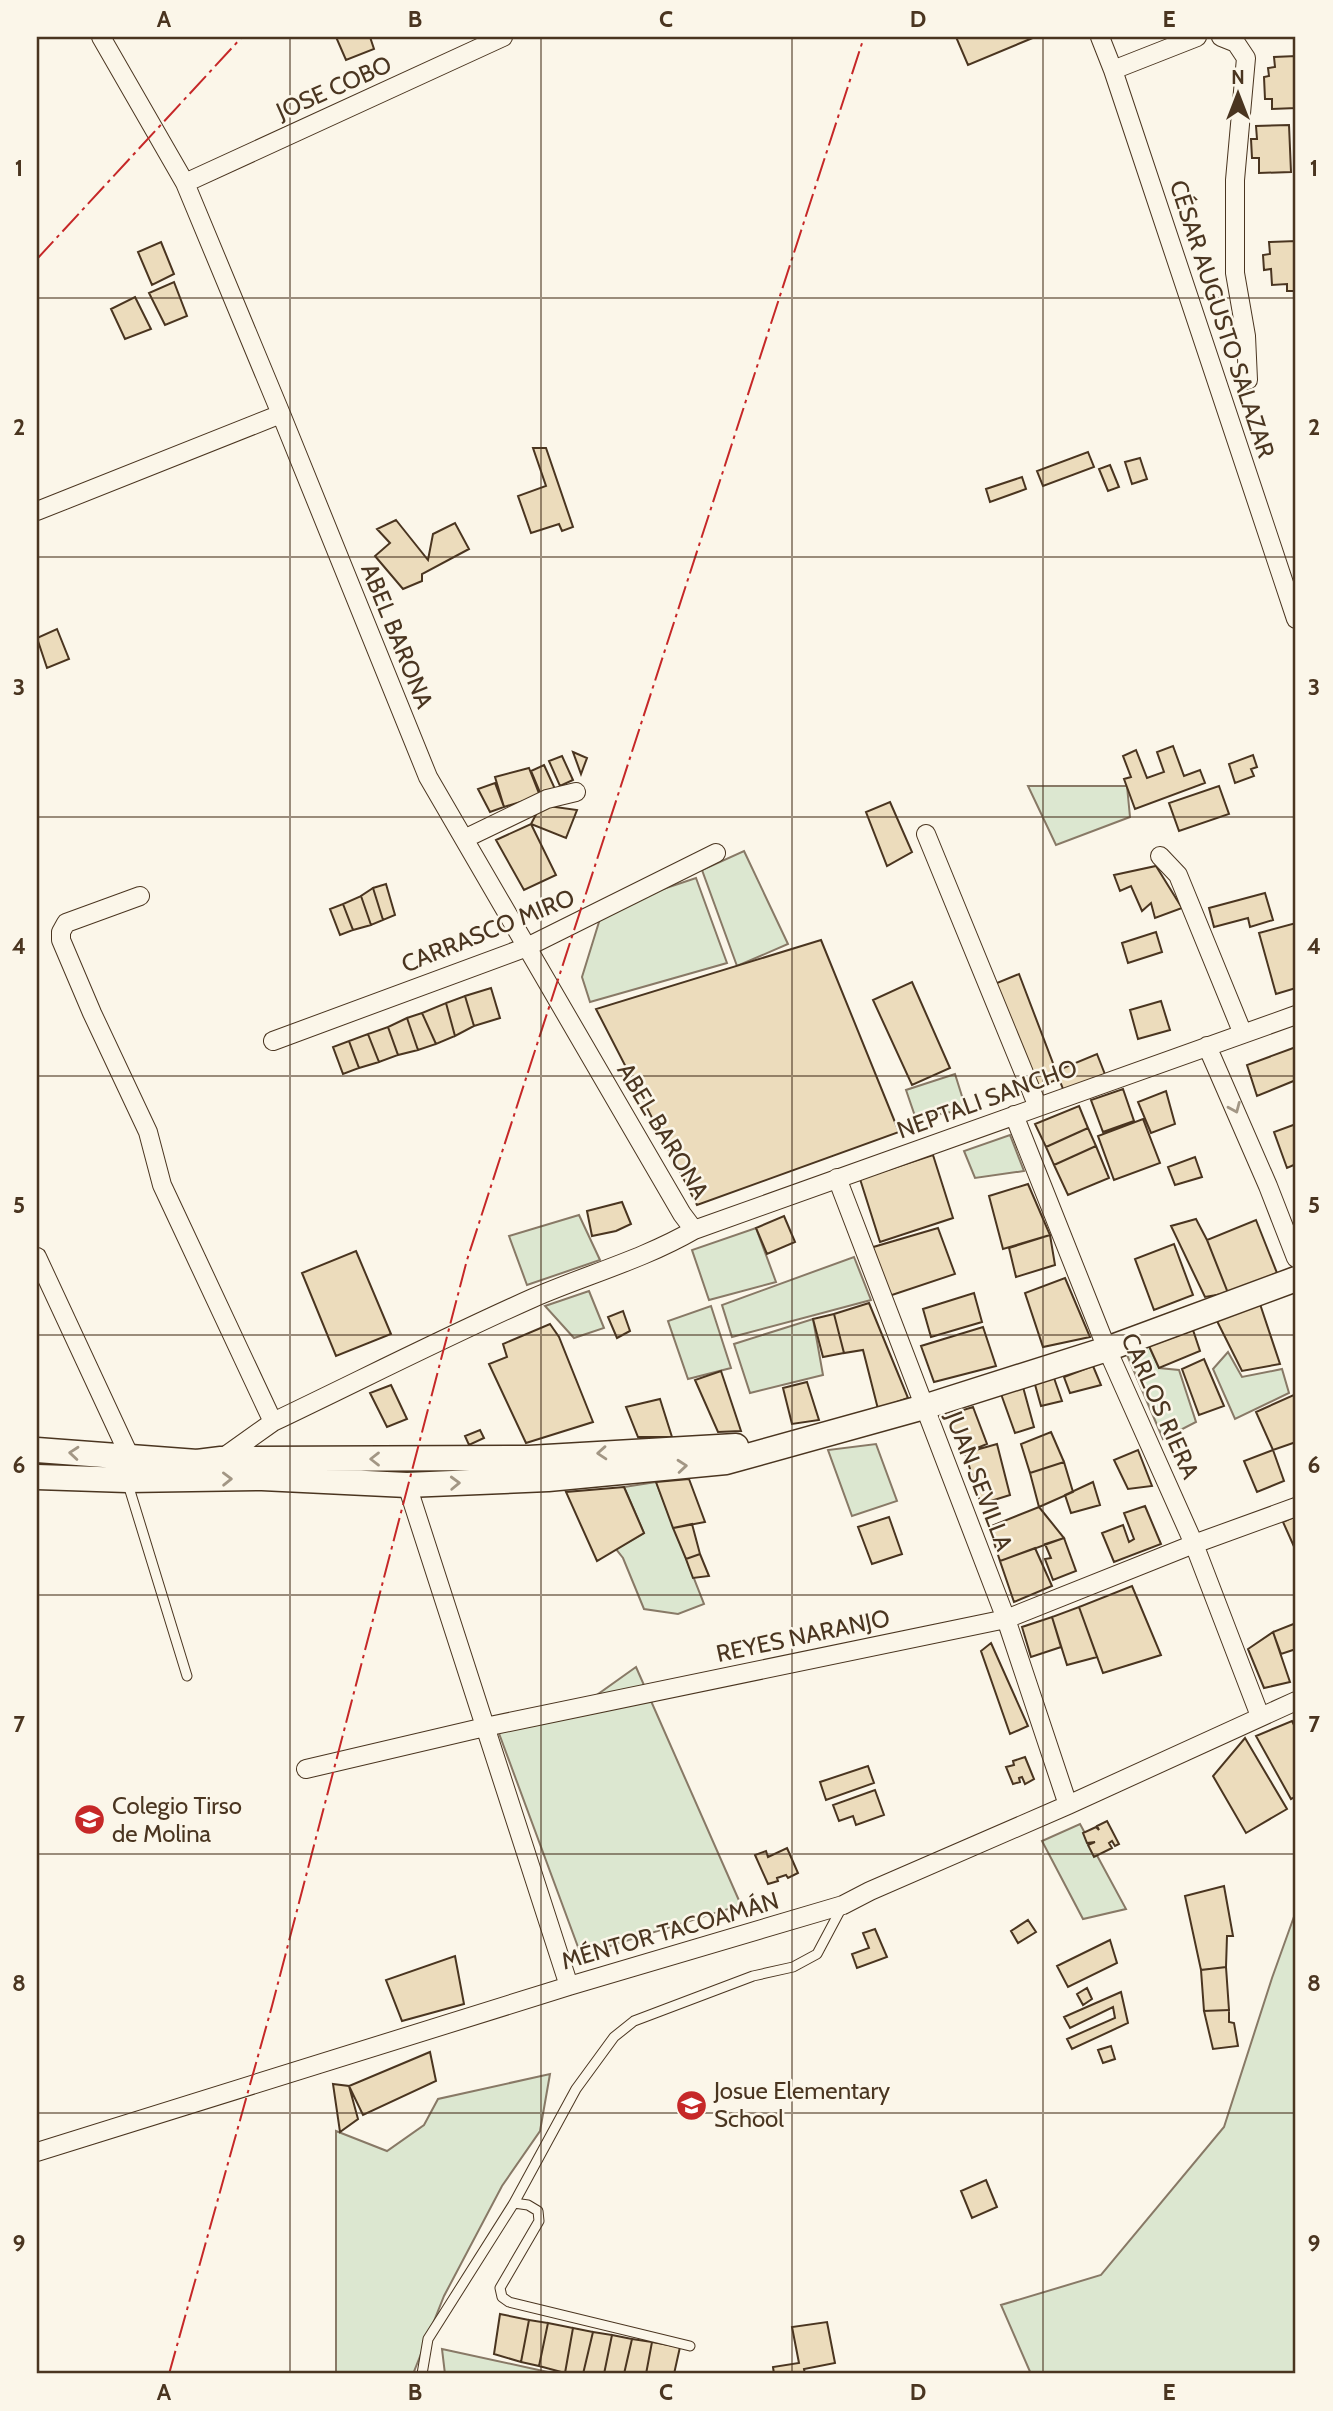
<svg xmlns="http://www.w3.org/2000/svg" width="1333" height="2411" viewBox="0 0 1333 2411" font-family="Cabin,sans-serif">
<rect width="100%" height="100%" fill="#fbf6e9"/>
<path fill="#dce7d0" stroke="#887966" stroke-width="2" d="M1028 786H1127L1130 817 1056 845Z
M744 851 788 944 737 966 702 870Z
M696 878 727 963 590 1002 582 977 603 909Z
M955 1074 966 1109 916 1119 906 1090Z
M1010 1135 1024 1171 975 1178 964 1151Z
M579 1215 600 1260 527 1285 509 1236Z
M756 1228 776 1282 709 1300 692 1250Z
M854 1257 871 1300 732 1337 722 1305Z
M589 1291 604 1328 574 1338 545 1306Z
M711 1306 731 1368 688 1379 668 1321Z
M813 1319 823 1375 750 1393 734 1344Z
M1149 1346 1159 1368 1179 1370 1196 1422 1163 1439 1127 1355Z
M1228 1352 1242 1377 1282 1369 1289 1393 1235 1419 1213 1369Z
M876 1444 897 1501 852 1516 828 1450Z
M656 1482 704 1604 678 1614 644 1609 623 1558 616 1549 644 1533 624 1487Z
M636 1667 741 1905 581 1955 497 1728 570 1714Z
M1080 1824 1126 1909 1083 1919 1042 1841Z
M1296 1911V2374H1031L1001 2305 1101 2275 1224 2127 1272 1978Z
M550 2074 540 2131 502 2186 444 2296 413 2374H336V2131L387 2151 424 2125 438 2099Z
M442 2349 557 2374H445Z"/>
<path fill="#ecdcbc" stroke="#4a3520" stroke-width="2" d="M336 37H370L374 49 346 60Z
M956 37H1035L968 65Z
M1296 56V108L1272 109V99H1265L1264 77 1269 76 1268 68 1275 67 1274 57Z
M1289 125 1291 172 1259 173V158H1252L1251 139H1257L1256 126Z
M1296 241V291H1287V284L1272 285 1271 269 1264 270 1263 255 1270 254 1269 242Z
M161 242 174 274 152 285 138 252Z
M174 282 187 316 165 325 149 293Z
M135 297 151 329 125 339 111 309Z
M533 448H546L573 527 562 531 559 524 531 533 518 496 546 486Z
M1088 452 1094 467 1043 486 1037 471Z
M1140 458 1147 479 1132 484 1125 462Z
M1110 465 1119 487 1108 491 1099 469Z
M1022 477 1026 489 990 502 986 489Z
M396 520 428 560 433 534 455 523 469 549 422 574V581L403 589 375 556 390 543 377 529Z
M57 629 69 659 47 668 37 638Z
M1173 746 1184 776 1200 770 1205 783 1135 809 1124 779 1131 777 1123 756 1136 750 1147 778 1164 772 1157 752Z
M573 752 587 758 581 774Z
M1253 755 1257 767 1251 769 1254 776 1235 783 1229 764Z
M562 756 573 780 560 786 549 761Z
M544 765 555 789 541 795 531 771Z
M529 768 540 796 504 807 495 777Z
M495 783 504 807 490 812 478 789Z
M1219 786 1229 814 1179 831 1169 803Z
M890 802 912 852 887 866 866 812Z
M541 805 577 810 566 838 531 824Z
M531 824 556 875 524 890 496 840Z
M1156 866 1182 908 1155 918 1151 903 1142 911 1131 886 1120 891 1114 875Z
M386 884 395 915 383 920 373 888Z
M373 888 383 920 371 925 361 896Z
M1265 893 1273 920 1250 927 1248 918 1214 927 1209 908Z
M361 896 371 925 353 930 343 904Z
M343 904 353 930 340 935 330 909Z
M1296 923V988L1276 994 1259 933Z
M1156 932 1162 952 1128 963 1122 943Z
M821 940 899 1132 697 1205 596 1009Z
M1019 974 1059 1079 1032 1089 992 985Z
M912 982 950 1068 912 1085 873 1000Z
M491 988 500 1018 474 1026 465 996Z
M465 996 474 1026 455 1036 446 1003Z
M1161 1001 1170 1030 1138 1039 1130 1010Z
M446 1003 455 1036 436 1044 422 1013Z
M422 1013 436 1044 418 1050 407 1018Z
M407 1018 418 1050 398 1055 388 1027Z
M388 1027 398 1055 379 1062 368 1034Z
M368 1034 379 1062 359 1068 349 1041Z
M349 1041 359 1068 343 1074 333 1047Z
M1296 1047V1080L1257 1096 1247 1065Z
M1097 1054 1106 1077 1065 1094 1056 1071Z
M1123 1089 1134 1121 1103 1132 1091 1100Z
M1166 1091 1175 1124 1151 1133 1138 1102Z
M1079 1106 1088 1128 1046 1147 1035 1124Z
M1143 1119 1160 1163 1114 1180 1098 1136Z
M1296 1124V1164L1287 1168 1274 1132Z
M1088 1128 1096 1146 1054 1165 1046 1147Z
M1096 1146 1109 1178 1068 1195 1054 1165Z
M933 1155 953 1218 880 1242 860 1179Z
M1195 1157 1202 1177 1175 1185 1168 1167Z
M1028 1184 1050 1235 1003 1249 989 1196Z
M622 1202 631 1224 616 1231 592 1236 587 1211Z
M784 1216 795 1242 767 1254 756 1228Z
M1196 1219 1207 1240 1228 1293 1205 1297 1171 1226Z
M1256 1220 1277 1273 1228 1293 1207 1240Z
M938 1228 955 1274 889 1296 870 1248Z
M1050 1235 1055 1265 1016 1277 1009 1248Z
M1174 1244 1193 1295 1154 1310 1135 1259Z
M356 1251 391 1334 336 1356 302 1273Z
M1065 1278 1090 1337 1043 1347 1025 1293Z
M974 1293 982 1322 931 1337 923 1309Z
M869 1303 908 1398 878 1409 863 1350 844 1353 834 1314Z
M1260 1304 1280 1364 1242 1371 1216 1319Z
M623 1311 630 1331 617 1338 608 1317Z
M834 1314 844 1353 823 1357 813 1319Z
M550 1324 559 1337 593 1422 526 1443 489 1364 507 1357 503 1344Z
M983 1327 996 1366 934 1382 921 1346Z
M1193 1330 1200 1351 1159 1368 1149 1346Z
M1204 1359 1224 1406 1199 1415 1182 1369Z
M1093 1366 1101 1385 1070 1393 1064 1377Z
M721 1371 741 1431 718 1432 695 1380Z
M1054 1378 1062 1401 1041 1406 1034 1381Z
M807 1382 819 1420 792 1424 783 1388Z
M391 1385 407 1419 387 1427 370 1393Z
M1023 1387 1034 1427 1015 1433 1001 1394Z
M1296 1394V1442L1273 1450 1256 1412Z
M660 1399 672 1437H638L626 1407Z
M973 1407 987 1444 965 1453 947 1415Z
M480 1430 484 1438 469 1445 465 1436Z
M1051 1432 1064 1462 1030 1473 1021 1444Z
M997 1444 1010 1495 981 1504 965 1453Z
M1138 1450 1152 1486 1128 1489 1114 1460Z
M1273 1450 1284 1481 1257 1492 1244 1461Z
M1064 1462 1073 1492 1039 1507 1030 1473Z
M689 1479 705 1522 673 1528 656 1482Z
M1093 1482 1100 1505 1071 1513 1065 1495Z
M624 1487 644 1533 597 1561 566 1492Z
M1145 1506 1161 1544 1114 1562 1102 1533 1123 1525 1129 1542 1134 1539 1124 1513Z
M1039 1507 1064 1538 1000 1561 989 1527Z
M1296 1516V1551L1283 1522Z
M889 1517 902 1554 872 1564 858 1527Z
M692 1524 700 1554 686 1559 673 1528Z
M1064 1538 1076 1571 1053 1580 1045 1559 1051 1558 1045 1544Z
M1035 1548 1052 1586 1014 1602 1000 1561Z
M700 1554 709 1576 693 1578 686 1559Z
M1132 1586 1161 1655 1103 1673 1079 1607Z
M1079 1607 1097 1657 1067 1665 1052 1617Z
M1052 1617 1061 1647 1031 1657 1022 1627Z
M1296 1623V1649L1281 1654 1273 1632Z
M1273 1632 1290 1682 1264 1688 1248 1649Z
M991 1643 1028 1726 1010 1734 981 1651Z
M1292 1721 1296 1729V1796L1291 1799 1256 1736Z
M1245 1738 1287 1809 1246 1833 1213 1776Z
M1025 1757 1034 1779 1025 1784 1022 1777 1019 1778 1020 1782 1013 1784 1006 1767 1014 1765 1013 1761Z
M868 1766 874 1783 826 1800 820 1782Z
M875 1790 884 1815 856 1825 853 1816 839 1821 833 1805Z
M1107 1821 1119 1844 1115 1846 1112 1841 1109 1843 1112 1848 1094 1857 1088 1845 1095 1842 1087 1843 1083 1833 1096 1827 1099 1830 1097 1826Z
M787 1848 798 1873 788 1878 786 1875 777 1878 778 1881 768 1884 755 1855 766 1851 768 1857Z
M1224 1886 1233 1936H1227L1226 1967 1201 1970 1185 1896Z
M1028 1920 1036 1932 1018 1943 1011 1931Z
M875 1929 887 1957 857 1968 852 1954 869 1948 863 1933Z
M1110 1940 1117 1963 1068 1987 1057 1966Z
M455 1956 464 2004 402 2021 386 1980Z
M1226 1967 1229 2010 1204 2011 1201 1970Z
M1087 1988 1092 1999 1083 2005 1077 1994Z
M1121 1992 1128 2023 1072 2049 1067 2039 1115 2018 1113 2007 1070 2028 1064 2017Z
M1229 2010V2022L1234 2023 1238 2046 1213 2049 1204 2011Z
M1111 2046 1115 2059 1103 2063 1098 2050Z
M430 2052 436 2081 363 2115 349 2086Z
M333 2084 349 2086 358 2119 340 2132Z
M986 2180 997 2207 972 2218 961 2191Z
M500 2314 529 2320 521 2362 494 2354Z
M529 2320 548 2323 539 2366 521 2362Z
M827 2322 835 2363 804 2369 805 2374H774L773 2367 799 2363 792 2327Z
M548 2323 573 2328 565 2373 539 2366Z
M573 2328 593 2332 583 2374 565 2373Z
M593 2332 612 2335 604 2374H583Z
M612 2335 632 2339 624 2374H604Z
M632 2339 652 2342 646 2374H624Z
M652 2342 680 2347 674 2374H646Z"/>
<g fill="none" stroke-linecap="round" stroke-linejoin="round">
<defs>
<path id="lane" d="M127 1481 187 1676
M514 2203 528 2205 538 2211 539 2221 500 2288 502 2297 509 2302 690 2346
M422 2374 428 2339 514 2203 576 2089 614 2037 634 2021 753 1976 793 1967 817 1954 842 1907"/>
<path id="street" d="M101 37 185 183 281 414 428 777 682 1214 694 1230
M1100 37 1113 70 1296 619
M1221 37 1236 43 1246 58 1235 180V273L1246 336 1248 380
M1113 70 1197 37
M185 183 503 37
M37 511 281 414
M926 834 1038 1107
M464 839 547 799 576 792
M1160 856 1178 875 1243 1034
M140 896 66 923 61 932V940L92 1013 148 1132 162 1185 273 1422 221 1459
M273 1041 527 947 716 853
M1207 1046 1268 1186 1296 1258
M1014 1115 1107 1349 1194 1544 1260 1716
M837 1178 1006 1619 1068 1805
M37 1257 130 1457
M273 1422C359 1381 445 1337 533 1298 586 1275 644 1259 694 1230L1296 1015
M407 1485 569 1986
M306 1769 485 1727 1006 1619 1194 1544 1296 1507
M37 2152 569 1986 843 1905 870 1891 1068 1805 1296 1701"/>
<path id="secondary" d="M37 1450 197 1462 221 1459 529 1458 736 1446
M37 1477 127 1480 262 1478 407 1485 548 1479 726 1462 924 1407 1107 1349 1296 1279"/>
</defs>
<use href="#lane" stroke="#4a3520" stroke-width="11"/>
<use href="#street" stroke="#4a3520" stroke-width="20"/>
<use href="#secondary" stroke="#4a3520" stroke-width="27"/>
<use href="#lane" stroke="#fbf6e9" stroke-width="9"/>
<use href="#street" stroke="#fbf6e9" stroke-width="18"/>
<use href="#secondary" stroke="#fbf6e9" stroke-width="24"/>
<path stroke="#c62828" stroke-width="2" stroke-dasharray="24 5 3.5 5" stroke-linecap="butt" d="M37 259 242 37
M169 2374 272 2006 467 1260 864 37"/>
</g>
<defs><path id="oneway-chevron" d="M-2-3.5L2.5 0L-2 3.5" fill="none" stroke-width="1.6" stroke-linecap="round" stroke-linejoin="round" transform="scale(1.75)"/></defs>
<g stroke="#a29684">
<use href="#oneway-chevron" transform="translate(1235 1108) rotate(67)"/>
<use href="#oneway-chevron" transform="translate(74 1453) rotate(-175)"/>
<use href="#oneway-chevron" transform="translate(602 1453) rotate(176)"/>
<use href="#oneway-chevron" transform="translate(375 1459) rotate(180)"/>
<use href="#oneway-chevron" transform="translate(682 1466) rotate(-5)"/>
<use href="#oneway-chevron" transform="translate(227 1479) rotate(-1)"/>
<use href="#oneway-chevron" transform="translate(455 1483) rotate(-2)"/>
</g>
<path fill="none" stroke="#4a3520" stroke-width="2" stroke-opacity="0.55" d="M290 37V2374M541 37V2374M792 37V2374M1043 37V2374M37 298H1296M37 557H1296M37 817H1296M37 1076H1296M37 1335H1296M37 1595H1296M37 1854H1296M37 2113H1296"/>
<defs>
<symbol id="university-disc" viewBox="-11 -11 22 22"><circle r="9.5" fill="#c62828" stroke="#fbf6e9"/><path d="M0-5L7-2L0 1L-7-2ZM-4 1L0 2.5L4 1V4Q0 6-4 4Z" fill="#fff"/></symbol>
<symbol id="school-disc" viewBox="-11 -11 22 22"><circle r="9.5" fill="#c62828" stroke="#fbf6e9"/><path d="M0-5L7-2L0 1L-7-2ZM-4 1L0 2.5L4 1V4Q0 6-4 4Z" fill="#fff"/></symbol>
</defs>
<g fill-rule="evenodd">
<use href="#university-disc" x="72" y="1802" width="35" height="35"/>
<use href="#school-disc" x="674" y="2088" width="35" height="35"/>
</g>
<g text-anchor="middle" stroke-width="5" stroke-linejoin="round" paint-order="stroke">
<g font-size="24" fill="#4a3520" stroke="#fbf6e9">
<text transform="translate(334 88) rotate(-24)" y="8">JOSE COBO</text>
<text transform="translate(1222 319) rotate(72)" y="8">CÉSAR AUGUSTO SALAZAR</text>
<text transform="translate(397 636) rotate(68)" y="8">ABEL BARONA</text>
<text transform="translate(488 931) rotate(-22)" y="8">CARRASCO MIRO</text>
<text transform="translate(987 1099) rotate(-20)" y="8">NEPTALI SANCHO</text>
<text transform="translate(663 1131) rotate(59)" y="8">ABEL BARONA</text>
<text transform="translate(1160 1406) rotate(66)" y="8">CARLOS RIERA</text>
<text transform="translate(979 1481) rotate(69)" y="8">JUAN SEVILLA</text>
<text transform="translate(803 1636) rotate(-12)" y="8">REYES NARANJO</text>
<text transform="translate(670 1931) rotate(-16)" y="8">MÉNTOR TACOAMÁN</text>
</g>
<g font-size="24" fill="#4a3520" stroke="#fbf6e9" text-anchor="start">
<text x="112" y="1814">Colegio Tirso<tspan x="112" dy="28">de Molina</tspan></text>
<text x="714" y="2099">Josue Elementary<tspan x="714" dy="28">School</tspan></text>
</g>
</g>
<rect width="1333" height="2411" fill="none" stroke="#fbf6e9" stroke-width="77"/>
<g transform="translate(1238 94)" stroke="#fbf6e9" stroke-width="5" paint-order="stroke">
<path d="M0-5L12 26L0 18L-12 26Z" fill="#4a3520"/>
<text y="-10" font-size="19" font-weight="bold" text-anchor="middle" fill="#4a3520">N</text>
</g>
<rect x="38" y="38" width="1256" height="2334" fill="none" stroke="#4a3520" stroke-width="2.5"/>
<g font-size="23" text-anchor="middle" font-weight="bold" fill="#4a3520">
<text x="164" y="27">A</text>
<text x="415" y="27">B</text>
<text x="666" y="27">C</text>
<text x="918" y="27">D</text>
<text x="1169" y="27">E</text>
<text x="19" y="176">1</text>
<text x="1314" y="176">1</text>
<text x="19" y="435">2</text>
<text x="1314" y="435">2</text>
<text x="19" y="695">3</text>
<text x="1314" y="695">3</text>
<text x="19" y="954">4</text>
<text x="1314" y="954">4</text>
<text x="19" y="1213">5</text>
<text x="1314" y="1213">5</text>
<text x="19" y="1473">6</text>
<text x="1314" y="1473">6</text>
<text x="19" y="1732">7</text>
<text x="1314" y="1732">7</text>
<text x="19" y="1991">8</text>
<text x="1314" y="1991">8</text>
<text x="19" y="2251">9</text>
<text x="1314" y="2251">9</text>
<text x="164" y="2400">A</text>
<text x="415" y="2400">B</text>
<text x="666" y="2400">C</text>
<text x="918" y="2400">D</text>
<text x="1169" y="2400">E</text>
</g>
</svg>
